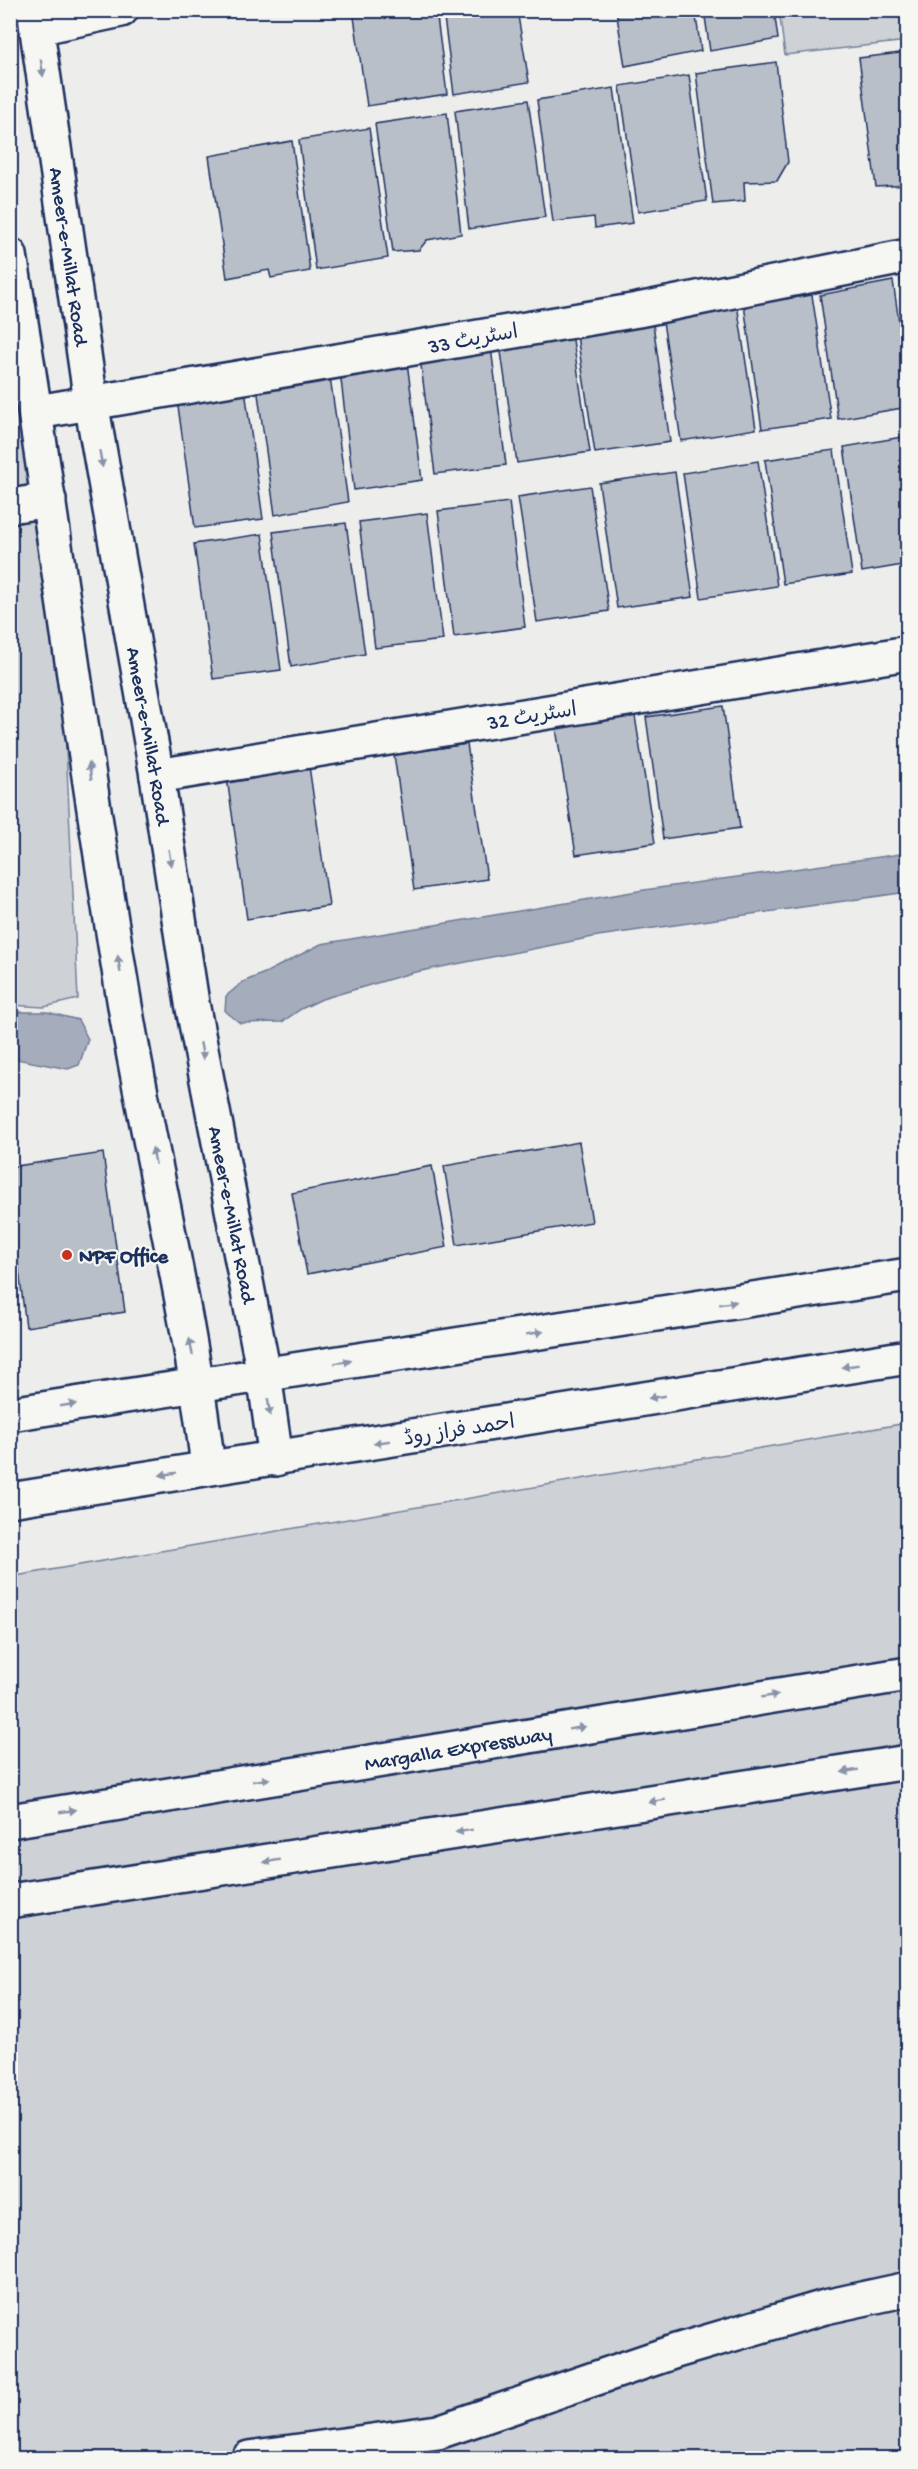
<svg xmlns="http://www.w3.org/2000/svg" width="918" height="2469" viewBox="0 0 918 2469" font-family="'Gochi Hand','Playpen Sans Arabic',sans-serif">
<rect width="100%" height="100%" fill="#edeeec"/>
<filter id="ink" filterUnits="userSpaceOnUse"><feTurbulence type="fractalNoise" baseFrequency=".0167" numOctaves="2"/><feDisplacementMap in="SourceGraphic" scale="12" xChannelSelector="R" yChannelSelector="G"/><feConvolveMatrix kernelMatrix="1 2 1 2 8 2 1 2 1" color-interpolation-filters="sRGB"/></filter>
<g filter="url(#ink)">
<path fill="#ced2d7" stroke="#74809a" stroke-width="1.5" d="M779 11H907V41L785 55Z
M10 269 61 643 78 999 44 1007 10 1005Z
M907 1423V2458H11L10 1577Z"/>
<path fill="#a5acbc" stroke="#6e7a96" stroke-width="1.5" d="M907 853V892L598 936 411 973 322 999 301 1009 282 1022 240 1023 225 1011 226 996 243 982 267 972 321 944 644 890Z
M11 1012H47L78 1020 88 1039 79 1065 68 1069 11 1058Z"/>
<path fill="#b9bfc8" stroke="#1b2f5e" stroke-width="1.5" d="M353 10H436L447 94 367 106Z
M443 10H517L529 82 454 94Z
M616 10H695L701 51 625 66Z
M704 10H774L778 39 710 51Z
M908 52V185L876 187 859 58Z
M776 62 788 162 777 181 744 182 745 201 713 204 696 73Z
M689 75 707 201 638 212 620 86Z
M614 88 633 223 595 228 594 217 553 222 537 100Z
M528 100 545 217 469 229 455 111Z
M447 113 461 234 427 240 419 250 393 252 375 124Z
M369 128 388 258 316 270 299 140Z
M292 141 310 271 271 278 269 270 227 278 209 156Z
M908 278V326L900 279Z
M893 281 908 384V407L838 419 820 295Z
M812 295 831 419 762 429 744 305Z
M737 304 756 429 681 441 662 315Z
M652 317 670 442 595 453 576 329Z
M571 327 590 452 517 463 499 338Z
M490 340 506 465 435 474 419 350Z
M406 354 422 480 354 490 339 363Z
M329 370 348 502 275 515 256 380Z
M244 383 263 519 195 528 176 392Z
M908 436V564L862 572 844 447Z
M834 450 852 574 783 584 765 460Z
M758 461 777 586 701 598 683 473Z
M675 472 693 597 617 608 599 483Z
M590 486 609 611 537 622 518 497Z
M509 502 525 627 454 637 438 511Z
M427 513 443 640 375 648 359 522Z
M346 523 365 654 291 667 273 532Z
M262 534 281 670 213 679 194 544Z
M723 706 740 828 663 839 646 717Z
M635 716 655 843 576 855 556 728Z
M467 744 487 879 414 890 394 755Z
M309 766 329 906 247 919 227 778Z
M579 1142 592 1222 457 1245 444 1166Z
M103 1153 125 1312 26 1327 10 1198V1167Z
M432 1166 447 1247 307 1274 292 1193Z"/>
<g fill="none" stroke-linecap="round" stroke-linejoin="round">
<defs>
<path id="minor" d="M37 28 121 10
M37 412 638 310 908 256
M10 506 49 500
M157 776 908 653
M249 2458 438 2432 676 2351 825 2307 908 2289"/>
<g id="secondary">
<path id="s1" d="M34 10 91 402 157 776 192 1003 264 1374 276 1459"/>
<path d="M10 255C52 505 83 756 125 1006 151 1160 190 1312 208 1467"/>
</g>
<g id="primary">
<path d="M10 1414 908 1275"/>
<path d="M10 1500 908 1357"/>
<path id="s2" d="M10 1821 908 1674"/>
<path d="M10 1901 908 1762"/>
</g>
</defs>
<use href="#minor" stroke="#1b2f5e" stroke-width="38"/>
<use href="#secondary" stroke="#1b2f5e" stroke-width="38"/>
<use href="#primary" stroke="#1b2f5e" stroke-width="38"/>
<use href="#minor" stroke="#f6f6f2" stroke-width="33"/>
<use href="#secondary" stroke="#f6f6f2" stroke-width="33"/>
<use href="#primary" stroke="#f6f6f2" stroke-width="33"/>
</g>
<defs><path id="oneway-solid" d="M-6-.8H1V-3.2L6.5 0L1 3.2V.8H-6Z" transform="scale(1.5)"/></defs>
<g fill="#8892a8">
<use href="#oneway-solid" transform="translate(42 68) rotate(82)"/>
<use href="#oneway-solid" transform="translate(101 459) rotate(80)"/>
<use href="#oneway-solid" transform="translate(90 771) rotate(-99)"/>
<use href="#oneway-solid" transform="translate(170 858) rotate(81)"/>
<use href="#oneway-solid" transform="translate(119 964) rotate(-99)"/>
<use href="#oneway-solid" transform="translate(202 1051) rotate(79)"/>
<use href="#oneway-solid" transform="translate(154 1156) rotate(-101)"/>
<use href="#oneway-solid" transform="translate(728 1303) rotate(-9)"/>
<use href="#oneway-solid" transform="translate(535 1333) rotate(-9)"/>
<use href="#oneway-solid" transform="translate(191 1347) rotate(-101)"/>
<use href="#oneway-solid" transform="translate(343 1362) rotate(-9)"/>
<use href="#oneway-solid" transform="translate(850 1366) rotate(171)"/>
<use href="#oneway-solid" transform="translate(657 1397) rotate(171)"/>
<use href="#oneway-solid" transform="translate(68 1405) rotate(-9)"/>
<use href="#oneway-solid" transform="translate(269 1407) rotate(82)"/>
<use href="#oneway-solid" transform="translate(382 1442) rotate(171)"/>
<use href="#oneway-solid" transform="translate(168 1474) rotate(171)"/>
<use href="#oneway-solid" transform="translate(770 1696) rotate(-9)"/>
<use href="#oneway-solid" transform="translate(577 1728) rotate(-9)"/>
<use href="#oneway-solid" transform="translate(850 1771) rotate(171)"/>
<use href="#oneway-solid" transform="translate(261 1780) rotate(-9)"/>
<use href="#oneway-solid" transform="translate(657 1801) rotate(171)"/>
<use href="#oneway-solid" transform="translate(68 1811) rotate(-9)"/>
<use href="#oneway-solid" transform="translate(464 1831) rotate(171)"/>
<use href="#oneway-solid" transform="translate(272 1861) rotate(171)"/>
</g>
</g>
<circle fill="#c8321e" stroke="#f6f6f2" stroke-width="2" cx="67" cy="1255" r="6"/>
<g text-anchor="middle" stroke-width="4.5" stroke-linejoin="round" paint-order="stroke">
<g font-size="21" fill="#1b2f5e" stroke="#f6f6f2">
<text dy="7" stroke="none"><textPath href="#s1" startOffset="249">Ameer-e-Millat Road</textPath></text>
<text transform="translate(473 338) rotate(-10)" y="7">اسٹریٹ 33</text>
<text transform="translate(532 715) rotate(-9)" y="7">اسٹریٹ 32</text>
<text dy="7" stroke="none"><textPath href="#s1" startOffset="735">Ameer-e-Millat Road</textPath></text>
<text dy="7" stroke="none"><textPath href="#s1" startOffset="1221">Ameer-e-Millat Road</textPath></text>
<text transform="translate(459 1429) rotate(-9)" y="7">احمد فراز روڈ</text>
<text dy="7" stroke="none"><textPath href="#s2" startOffset="454">Margalla Expressway</textPath></text>
</g>
<g font-size="21" font-weight="bold" fill="#1b2f5e" stroke="#f6f6f2" text-anchor="start">
<text x="79" y="1262">NPF Office</text>
</g>
</g>
<rect width="918" height="2469" fill="none" stroke="#f6f6f2" stroke-width="36"/>
<rect x="18" y="18" width="882" height="2433" fill="none" stroke="#1b2f5e" stroke-width="2" filter="url(#ink)"/>
</svg>
